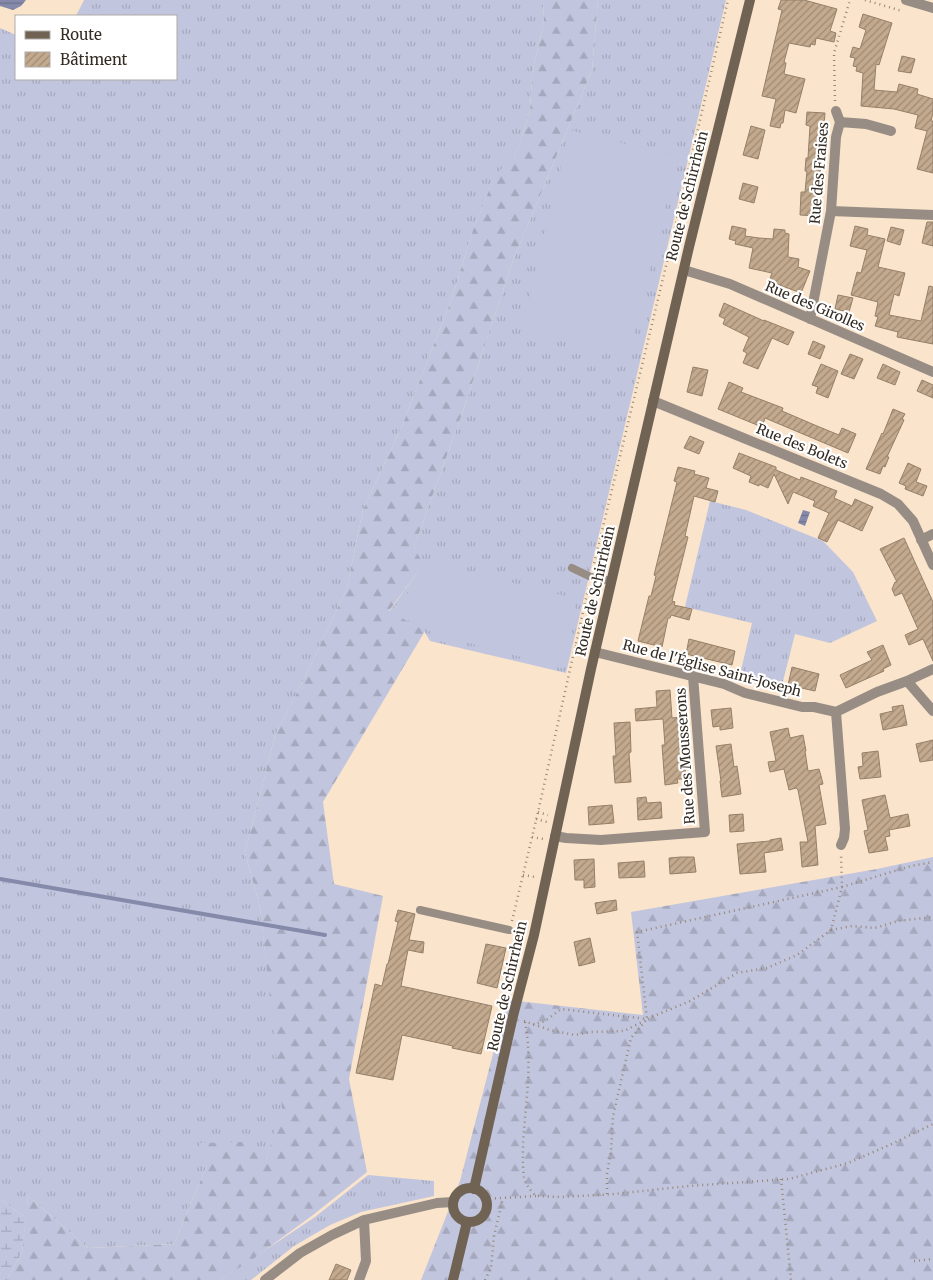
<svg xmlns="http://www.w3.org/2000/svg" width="933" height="1280" viewBox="0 0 933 1280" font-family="Merriweather,serif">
<defs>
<pattern id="grass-tufts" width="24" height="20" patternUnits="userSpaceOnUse" patternTransform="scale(1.25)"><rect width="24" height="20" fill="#c1c5de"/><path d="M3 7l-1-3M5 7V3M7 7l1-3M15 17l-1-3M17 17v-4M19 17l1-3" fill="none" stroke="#a6a9be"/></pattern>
<pattern id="forest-firs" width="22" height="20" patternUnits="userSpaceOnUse" patternTransform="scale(1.25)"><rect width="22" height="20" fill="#c1c5de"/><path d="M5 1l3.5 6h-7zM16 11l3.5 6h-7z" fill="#a6a9be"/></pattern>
<pattern id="wetland-marsh" width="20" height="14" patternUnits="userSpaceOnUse" patternTransform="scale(1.25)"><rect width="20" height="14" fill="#c1c5de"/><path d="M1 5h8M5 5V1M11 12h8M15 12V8" fill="none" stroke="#a6a9be"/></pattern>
<pattern id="water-rules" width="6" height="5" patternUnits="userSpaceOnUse" patternTransform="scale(1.25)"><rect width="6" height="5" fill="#858aab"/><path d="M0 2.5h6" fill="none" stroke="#6e718b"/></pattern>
<pattern id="building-hatch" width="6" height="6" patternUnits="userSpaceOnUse" patternTransform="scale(1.25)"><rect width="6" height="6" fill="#c3a98d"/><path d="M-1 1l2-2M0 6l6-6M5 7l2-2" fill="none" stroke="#9f8a73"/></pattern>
</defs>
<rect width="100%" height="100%" fill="#fae4cb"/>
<path fill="url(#grass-tufts)" d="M84 0H543L544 21 532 74 530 111 518 149 494 179 473 230 451 301 402 426 363 510 356 543 347 588 308 671 275 735 245 853 260 907 283 1108 266 1160 207 1165 174 1244 88 1248 28 1196 26 1218 0 1199V28L16 35V79H176V16H76Z
M598 0H726L566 673 430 641 424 631 389 612 416 574 420 560 414 547 464 408 511 266 592 70Z
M710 501 746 510 823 541 853 572 877 621 830 643 795 634 781 689 739 679 752 623 685 607Z
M368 1175 434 1181V1196L361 1212 330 1225 294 1246 251 1280H220L315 1217Z"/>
<path fill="url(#forest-firs)" d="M543 0H598L592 70 511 266 464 408 414 547 421 560 416 574 389 611 425 631 323 802 334 884 383 896 349 1079 367 1172 313 1215 253 1259 220 1280H7L22 1252 28 1196 88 1248 174 1244 207 1165 199 1143 242 1142 266 1160 282 1108 260 907 245 853 275 735 308 671 347 588 356 543 363 510 402 426 451 301 473 230 494 178 518 149 530 111 532 74 544 21Z
M933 857V1280H421L460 1181 507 1000 643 1015 631 912 877 869Z"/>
<path fill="url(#wetland-marsh)" d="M0 1199 26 1218 22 1252 7 1280H0Z"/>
<path fill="#c1c5de" d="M570 130 678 157 628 358 521 331Z
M422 560 577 599 562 668 435 634 390 611 424 577Z"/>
<path fill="url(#water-rules)" d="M0 0H26L21 6 13 10 0 6Z
M803 510 810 512 805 526 798 523Z"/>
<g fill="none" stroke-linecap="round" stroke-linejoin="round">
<path stroke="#858aab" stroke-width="4" d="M0 879 325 935"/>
</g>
<path fill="url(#building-hatch)" stroke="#948069" d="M781 0H804L837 9 830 31 836 33 834 42 816 38 815 45 811 44 810 47 789 43 784 62 786 63 784 74 805 79 796 113 785 110 783 123H781L780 128 770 126 776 99 762 96 782 10 778 9Z
M863 14 892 23 879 65 876 64 874 90 897 92 899 84 918 89 917 94 933 99V113L931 121H933V173L917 169 927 131 915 128 918 115 894 109 861 106 863 73 856 71 857 67 853 66 855 58 850 57 853 47 860 49 866 30 859 27Z
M902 56 915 59 911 73 898 71Z
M807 112 825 113 823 138H819L818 158H821L818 216 800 215 801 192H805L807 171H805L806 158H808L810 126 806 125Z
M751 126 765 130 758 159 743 155Z
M743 183 758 187 754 203 739 199Z
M927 222H933V246L922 243Z
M732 226 746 229 745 236 759 238 773 239 774 229 785 230V233L789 234 788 257 799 259 798 267 810 271 801 293 769 281 772 273 749 268 753 248 735 244 736 241 729 239Z
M855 226 868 229 867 235 885 239 878 267 905 273 899 296 894 294 889 315 921 321 929 286 933 287V344L897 337 898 332 875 326 878 317 875 316 878 302 851 295 857 272 861 273 867 250 850 246Z
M891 227 904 230 900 245 887 241Z
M838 295 853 298 849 312 835 309Z
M724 303 764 321V320L794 332 788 345 772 338 758 369 743 363 747 353 743 351 749 337 723 324 725 319 719 316Z
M813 341 825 346 820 359 808 354Z
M850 354 863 359 854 379 841 374Z
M821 364 838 371 828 398 816 393 818 387 812 385Z
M883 364 900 372 895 385 877 378Z
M693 367 708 370 702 396 687 392Z
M922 380 933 385V398L917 391Z
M729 382 743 388 741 392 783 408 782 411 817 426 839 435 842 428 856 434 848 453 765 418 762 427 718 409Z
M893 409 905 414 902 419 904 420 887 457H889L885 467 883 466 880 474 866 469 882 433 883 434Z
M690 436 704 442 699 454 684 448Z
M739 453 776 467V470L800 480 801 477 837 491 834 498 852 506 855 499 873 507 862 531 838 520 827 542 818 538 829 513 813 506 815 501 793 492 788 504 774 474 768 488 759 484V486L749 482 751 476 733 468Z
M908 463 921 469 916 482 927 486 923 496 905 489 906 486 899 483Z
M678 467 695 471 694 474 709 478 706 488 718 491 715 502 694 496 685 536 688 537 672 601 675 602 674 605 692 609 689 620 671 615 670 618H668L662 647 638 641 649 596H651L656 576 654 575 677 482 674 481Z
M904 538 933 602V661L923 639 909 645 905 635 918 629 902 593 895 596 892 589 895 582H897L880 549Z
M689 639 735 651 732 665 686 654Z
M883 645 891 665 883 669 884 671 846 688 840 675 872 660 867 652Z
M792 667 819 674 815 691 788 685Z
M670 690 672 718 681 717 686 779H677L678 783 665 785 662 745H665L663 719 636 721 635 709 657 707 656 691Z
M903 705 907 725 883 730 880 714 893 711 892 707Z
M731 708 733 728 720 730V726L713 727 711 710Z
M630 722 631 752 629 753 631 782 615 783 613 756H616L614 723Z
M788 728 790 738 803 735 806 751H805L808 771 819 769 821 776 823 784 819 785 826 824 815 826 818 865 802 867 800 842H808L798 790 796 788 789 790 784 769 770 772 768 762 776 761 770 732Z
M933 740V760L920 762 916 744Z
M731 744 734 767 737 766 741 794 722 797 720 781H721L716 746Z
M878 751 881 777 860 779 858 767 863 766 862 753Z
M885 795 890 818 908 814 910 826 889 830 890 836 885 837 888 850 869 853 864 831 868 830 862 800Z
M646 797 647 803 661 802 662 818 638 820 637 798Z
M612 805 614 823 589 825 588 807Z
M743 814 744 831 730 832 729 815Z
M781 838 783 850 764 853 766 872 740 874 737 844 770 841V840Z
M681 857H694L696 872 670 874 669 858Z
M594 859 595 887 584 888V880H575L574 860Z
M644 861 645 877 619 878 618 863Z
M616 900 617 910 597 914 595 903Z
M398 910 415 914 409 940 424 942 423 953 408 950 401 986 492 1006 481 1054 452 1048 453 1046 402 1035 393 1080 356 1073 375 984 382 986 387 964H388L398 922 395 921Z
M590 938 595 962 579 966 574 942Z
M486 944 506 948 497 988 477 983Z
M336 1264 351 1270 347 1280H329Z"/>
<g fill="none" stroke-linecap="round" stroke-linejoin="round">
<path stroke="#978877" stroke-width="2.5" stroke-dasharray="1 4" stroke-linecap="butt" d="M865 0 902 11
M835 101 834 53 850 0
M593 568 666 266 728 0
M575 646 586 649
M538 812 548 815
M536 819 547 822
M532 837 543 839
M523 875 535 877 534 879
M512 921 538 812 589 585
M831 930 852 926 875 928 898 921 933 917
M524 1021 550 1030 575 1035 590 1032 624 1031 646 1020
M525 1022C532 1057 527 1094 524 1130 523 1143 522 1164 524 1177 526 1185 530 1190 536 1196L562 1197 615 1194 689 1186 789 1179 848 1163 894 1143 933 1124
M533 1025 545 1021 561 1009 647 1019 690 1001 737 973 767 968 797 955 831 930 842 887 911 866 933 862
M781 1179 791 1280
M607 1194V1174L611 1151 613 1116 631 1038 647 1019 637 932 842 887 841 854
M485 1199 536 1196
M914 1261 933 1259
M485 1280 491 1268 494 1236 503 1198"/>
<path stroke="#978d84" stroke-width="8" d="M572 568 591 577 612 581
M420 910 509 930"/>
<path stroke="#978d84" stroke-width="10" d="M906 0 933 8
M840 122 866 124 891 131
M831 211 933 215
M684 270 730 284 933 372
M810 319 831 211 836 137 840 122 836 111
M653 401 881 494 898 504 913 521 933 565
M921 540 933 534
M595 652 724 684 745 693 802 707H814L836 712 877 692 907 681 933 669
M907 681 933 711
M836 712 845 829 844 838 841 845
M555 836 566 838 601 840 705 832 693 676
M265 1280 300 1253 332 1235 364 1220 437 1203 453 1202
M359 1280 366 1261 364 1220"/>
<path stroke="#706354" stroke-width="10" d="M453 1205a17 17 0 1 1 34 0a17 17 0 1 1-34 0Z
M474 1189 513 1016 534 935 591 669 689 247 750 0
M453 1280 467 1222"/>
</g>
<g text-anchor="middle" stroke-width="4.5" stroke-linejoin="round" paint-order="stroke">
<g font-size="14" fill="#342c23" stroke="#fff">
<text transform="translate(819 173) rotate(-85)" y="5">Rue des Fraises</text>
<text transform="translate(687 196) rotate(-76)" y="5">Route de Schirrhein</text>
<text transform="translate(815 306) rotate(23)" y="5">Rue des Girolles</text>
<text transform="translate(802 446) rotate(22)" y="5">Rue des Bolets</text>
<text transform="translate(595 591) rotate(-77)" y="5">Route de Schirrhein</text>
<text transform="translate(712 668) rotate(15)" y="5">Rue de l'Église Saint-Joseph</text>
<text transform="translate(685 756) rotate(-94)" y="5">Rue des Mousserons</text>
<text transform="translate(507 986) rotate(-77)" y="5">Route de Schirrhein</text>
</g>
</g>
<rect x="15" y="15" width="162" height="65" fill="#ffffff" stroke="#aeaba7"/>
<rect x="25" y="31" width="25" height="8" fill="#706354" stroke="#aeaba7"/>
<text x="60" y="40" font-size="15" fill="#342c23">Route</text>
<rect x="25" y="52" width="25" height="15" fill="url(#building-hatch)" stroke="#aeaba7"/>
<text x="60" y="65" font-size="15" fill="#342c23">Bâtiment</text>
</svg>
